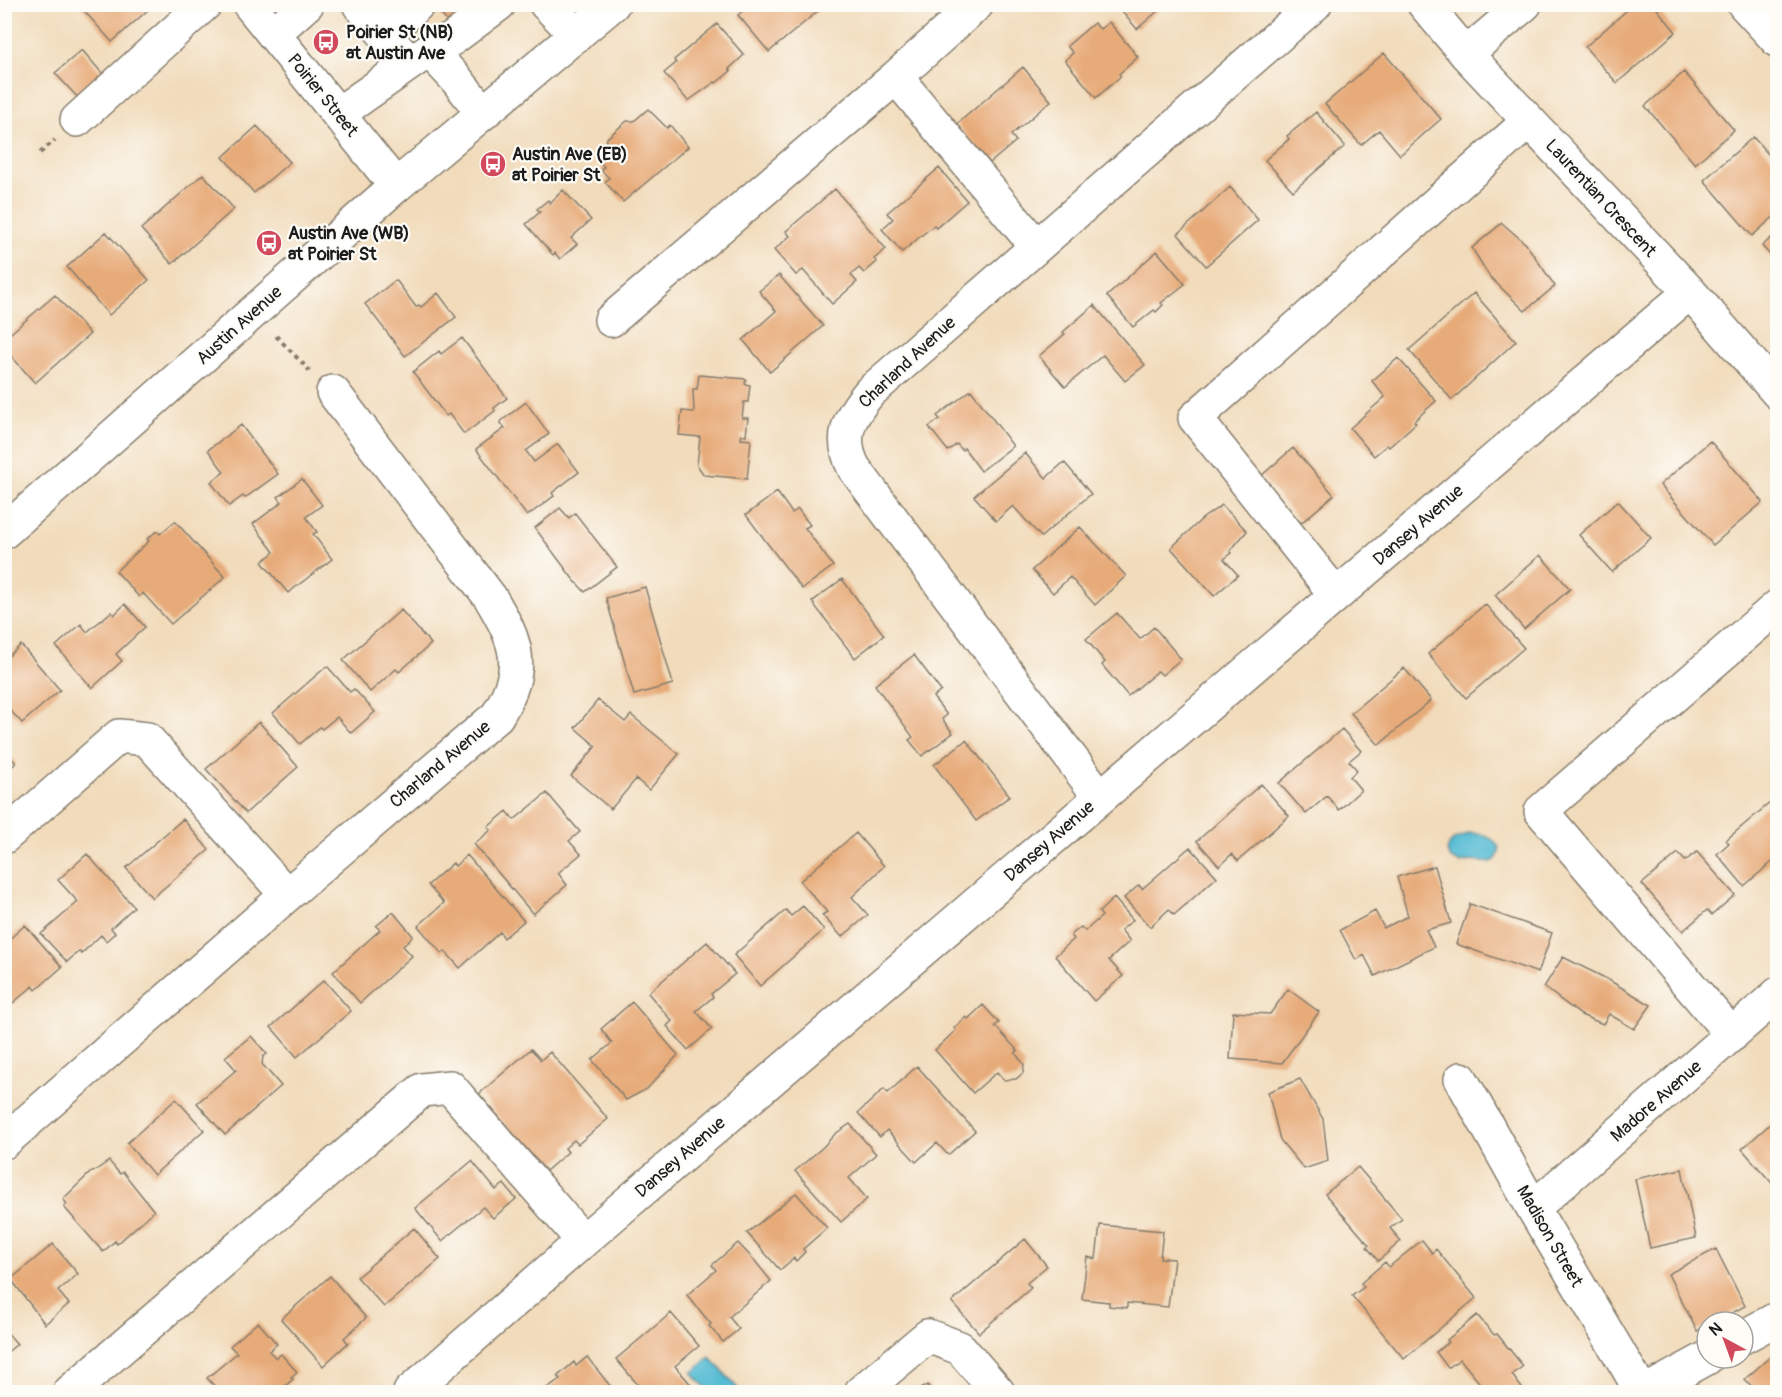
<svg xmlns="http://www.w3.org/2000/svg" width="1782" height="1397" viewBox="0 0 1782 1397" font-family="Pangolin,sans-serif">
<rect width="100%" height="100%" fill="#fdfcf7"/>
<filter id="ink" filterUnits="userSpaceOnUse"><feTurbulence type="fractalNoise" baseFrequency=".0167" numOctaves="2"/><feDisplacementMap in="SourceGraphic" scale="12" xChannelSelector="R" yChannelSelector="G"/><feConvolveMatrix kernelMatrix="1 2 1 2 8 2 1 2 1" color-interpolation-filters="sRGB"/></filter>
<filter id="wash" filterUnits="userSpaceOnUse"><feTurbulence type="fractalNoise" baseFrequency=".008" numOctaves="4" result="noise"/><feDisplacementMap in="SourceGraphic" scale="24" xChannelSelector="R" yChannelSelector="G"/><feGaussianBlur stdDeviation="1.35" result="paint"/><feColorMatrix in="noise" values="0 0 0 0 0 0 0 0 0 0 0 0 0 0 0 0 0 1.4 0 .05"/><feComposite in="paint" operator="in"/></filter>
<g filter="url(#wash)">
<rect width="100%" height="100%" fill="#f1dbbb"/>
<path fill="#55bbd3" stroke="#386c78" stroke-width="1.5" d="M1471 833C1486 834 1510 844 1494 861 1479 865 1476 858 1460 863L1451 859 1447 852C1449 837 1460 839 1471 833Z
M710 1357 741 1392H710L692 1373Z"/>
<g id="blocks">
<path fill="#e7ab79" d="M78 4H143L148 10 112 42Z
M432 4H481L456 32Z
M750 4H812L818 11 769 52 738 15Z
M1116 4H1166L1137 29Z
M1634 4H1653L1676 32 1617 83 1585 47Z
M1109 22 1138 57 1119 74 1121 76 1096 98 1065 60 1073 53 1067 46 1094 23 1100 29Z
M717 24 744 55 729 69 731 71 716 83 715 82 688 101 664 73 676 63 674 60Z
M82 50 107 79 81 101 55 73Z
M1384 53 1441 119 1400 155 1379 130 1361 145 1325 104Z
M1023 67 1051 101 1011 135 1016 141 990 163 957 124Z
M1684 72 1734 130 1695 164 1645 106Z
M648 109 667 128 670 125 688 147 623 202 605 182 609 178 601 170 604 167 595 156 605 148 607 138 627 121H634Z
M1316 112 1345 146 1293 191 1265 160 1289 139 1287 136Z
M257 126 290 162 254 193 223 157Z
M1753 137 1778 165V213L1752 236 1704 180Z
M939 168 967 201 936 228 934 225 902 252 882 229 893 219 887 213Z
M203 174 234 209 172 264 141 229Z
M1230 187 1258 220 1206 266 1178 234Z
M835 189 886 249 874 259 877 262 864 273 859 268 851 275 857 282 832 304 803 270 796 275 774 250 790 236 786 231Z
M563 190 591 220 571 238 577 244 560 259 555 253 553 255 526 224 540 212 537 209 548 200 550 203Z
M1502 223 1526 244 1555 286 1525 311 1489 276 1472 248Z
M106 232 149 280 109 315 67 267Z
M1778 232V264L1762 246Z
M1157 251 1185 284 1161 303 1163 305 1156 312 1154 310 1133 327 1107 296Z
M779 275 823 326 770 372 743 340 776 311 759 291Z
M396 280 416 307 419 305 421 307 438 293 456 317 405 356 365 304Z
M1474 293 1516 341 1452 400 1409 350Z
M55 295 90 334 35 383 4 348V339Z
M1094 305 1145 365 1125 381 1103 355 1065 387 1039 356 1065 334 1063 332Z
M462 338 507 398 494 408 495 411 464 434 449 414 446 416 413 372 439 351 441 354Z
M1398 358 1436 401 1414 421 1416 423 1389 447 1387 445 1374 456 1350 428 1385 397 1372 381Z
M699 375 746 379 745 384 750 385 748 402H744L742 418H748L746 435H741V439L751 440 747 479 704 475 697 465 700 437 679 435 682 411 694 412 693 389H697Z
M971 390 1013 446 981 471 964 448 962 450 957 444 948 451 929 427 940 419 937 416Z
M526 402 549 434 526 451 534 462 558 444 579 472 552 493 554 496 527 516 476 449 505 428 500 422Z
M241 425 278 474 245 498 243 496 229 506 211 482 224 472 208 450Z
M1710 441 1763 502 1713 545 1660 485Z
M1293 448 1334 495 1301 523 1261 476Z
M1025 453 1046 478 1064 462 1091 494 1041 537 1013 506 996 521 974 496Z
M302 479 322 505 306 517 317 532 313 534 332 559 288 593 262 562 274 552 253 524 282 502 278 497Z
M777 492 792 513 798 509 810 525 805 528 833 566 802 589 746 515Z
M1618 501 1651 538 1612 572 1579 535Z
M1222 505 1247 531 1230 551 1232 553 1224 559 1238 575 1214 596 1171 548 1203 518Z
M560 508 569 518 575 513 617 567 585 592 573 579 535 528Z
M175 521 225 577 171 624 143 593 139 597 116 571 149 541 147 539 157 531 160 534Z
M1080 527 1126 576 1095 605 1070 577 1053 593 1032 570Z
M1540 555 1570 589 1524 629 1495 595Z
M842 579 884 635 855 658 812 602Z
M645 587 673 684 634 695 606 598Z
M125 604 145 627 116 654 122 661 92 688 56 646 81 624 87 632 111 612 114 615Z
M1485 604 1524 648 1466 698 1428 654Z
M401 610 431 644 399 672 396 669 370 692 343 660Z
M1117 613 1140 639 1154 627 1181 659 1162 675 1158 671 1128 696 1102 665 1105 662 1086 639Z
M21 645 60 690 22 723 4 704V660Z
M914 655 941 691 933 697 947 715 942 719 953 733 922 756 909 740 913 737 875 685Z
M327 666 350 692 354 689 375 712 351 733 337 717 322 729 320 727 300 744 273 713Z
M1404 668 1431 700 1379 745 1351 713Z
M598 700 625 722 631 715 679 754 649 790 636 779 611 809 571 776 596 746 575 728Z
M259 722 298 767 246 813 206 769Z
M1342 729 1361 751 1349 761 1357 770 1350 777 1361 790 1339 810 1327 796 1306 814 1279 783Z
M966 740 1010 796 976 821 934 765Z
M4 750 16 763 4 773Z
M1261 784 1289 816 1238 861 1232 854 1219 866 1197 841Z
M547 793 580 832 569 841 581 854 558 873 567 885 533 914 474 844 491 830 488 827 507 811 514 820Z
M1778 796V857L1744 886 1717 854 1729 843 1726 840Z
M183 819 209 850 152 898 126 868Z
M856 833 884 866 852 897 868 915 842 937 822 915 827 912 800 881Z
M1190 847 1217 877 1174 915 1169 909 1150 927 1124 898 1139 885 1142 889Z
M1697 852 1735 895 1712 915 1707 910 1683 931 1642 884 1678 853 1685 861Z
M87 854 134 907 111 928 115 933 106 941 101 935 81 954 79 951 67 962 41 934 78 902 58 880Z
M467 855 524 921 504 938 500 932 460 968 445 951 442 954 418 926 444 903 428 885 453 863 455 866Z
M1435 866 1451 923 1426 930 1434 947 1375 976 1364 955 1356 960 1340 930 1375 911 1384 928 1408 916 1397 877Z
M1114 898 1133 920 1121 930 1130 941 1109 960 1123 976 1094 1001 1055 956 1074 939 1071 935 1081 927 1085 931 1102 916 1099 912Z
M1470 904 1552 933 1538 973 1456 944Z
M803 906 824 930 760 986 734 955 786 910 791 916Z
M393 912 413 936 403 946 412 956 360 1003 333 972 380 930 376 926Z
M25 925 62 967 36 990 33 986 13 1003 4 993V944Z
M707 942 735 974 711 994 713 997 696 1011 712 1029 688 1050 667 1026 672 1021 648 993Z
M1563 957 1607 979 1651 1005 1634 1029 1609 1014 1603 1024 1581 1015 1544 987Z
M324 980 351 1011 297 1057 271 1027Z
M1288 989 1319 1012 1282 1063 1230 1059 1233 1012 1270 1014Z
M632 1002 678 1055 647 1089 626 1100 592 1060 612 1043 601 1029Z
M983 1005 999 1023 995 1026 1018 1051 1015 1053 1024 1064 1023 1073 1016 1079 1004 1080 997 1072 973 1093 935 1050 956 1030 954 1028 966 1017 968 1019Z
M251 1036 267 1054 263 1057 262 1064 281 1086 225 1135 197 1103 236 1070 225 1057Z
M531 1049 541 1060 550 1052 608 1119 578 1144 574 1140 565 1148 568 1152 546 1171 479 1094Z
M917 1066 975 1131 948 1155 937 1143 916 1162 887 1130 880 1137 858 1113 884 1089 888 1093Z
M1300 1079 1323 1119 1328 1161 1304 1169 1280 1140 1268 1092Z
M176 1099 204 1130 154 1175 127 1143Z
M1778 1117V1190L1742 1149Z
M850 1124 876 1154 849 1178 867 1199 841 1222 795 1171 823 1147 835 1134Z
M109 1161 120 1174 123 1172 154 1211 117 1244 115 1241 103 1252 64 1207 67 1204 63 1199 92 1171 93 1172Z
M472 1161 496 1190 504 1184 516 1199 493 1218 483 1207 442 1241 415 1208Z
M1358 1167 1402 1219 1390 1228 1401 1241 1378 1261 1367 1247 1369 1245 1325 1194Z
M1682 1169 1696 1238 1650 1248 1635 1179Z
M796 1193 827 1228 803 1249 805 1252 796 1261 794 1258 780 1270 747 1233Z
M1100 1225 1163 1231 1160 1258 1174 1259 1168 1307 1127 1303V1308L1109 1306V1302L1082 1299 1087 1257 1096 1259Z
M414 1228 440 1259 384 1307 357 1277Z
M1025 1239 1047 1266 1027 1283 1031 1288 979 1333 952 1302Z
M1422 1240 1432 1253 1436 1249 1476 1298 1404 1359 1352 1296 1364 1287 1361 1283 1385 1262 1389 1267Z
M738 1243 755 1261 771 1281 729 1317 739 1329 723 1342 709 1326 711 1324 687 1295 716 1270 712 1265Z
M53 1244 78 1274 58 1291 69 1304 45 1324 11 1279Z
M1716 1249 1745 1306 1715 1322H1707V1326L1697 1331 1668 1274Z
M330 1276 366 1318 344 1338 348 1343 323 1366 281 1319Z
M671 1313 699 1346 675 1366 694 1388 689 1392H644L616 1359Z
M1477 1315 1494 1335 1497 1334 1523 1366 1512 1375 1522 1388 1517 1392H1487L1460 1359 1448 1368 1436 1352 1449 1342 1447 1340Z
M258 1322 277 1344 269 1351 276 1358 281 1354 297 1372 291 1377 293 1379 280 1391 281 1392H220L207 1378 237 1353 230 1346Z
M4 1329 17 1344 4 1355Z
M1778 1350V1392H1757L1745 1379Z
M587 1357 615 1392H541L560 1379 558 1376 574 1362 576 1366Z
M928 1385 932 1392H914Z"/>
</g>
</g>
<g filter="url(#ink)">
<use href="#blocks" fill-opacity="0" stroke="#867c6c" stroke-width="1.5"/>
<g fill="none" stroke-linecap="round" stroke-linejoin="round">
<defs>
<path id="minor" d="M249 4 396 186
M359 4 409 63
M546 4 577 35
M1424 4 1466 54 1690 292 1778 393
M1744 4 1778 41
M273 34 307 4
M385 34 418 4
M429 50 457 80 483 113
M1466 54 1525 4
M896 77 1036 246
M338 114 429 50 452 39 499 4
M77 120 205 4
M611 320 896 77 977 4
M1336 595 1195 418 1529 121
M1100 797 854 468C838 437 849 417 870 392L1315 4
M4 837 119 736 147 739 287 895
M1732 1035 1541 811 1778 606
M1461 1079 1533 1208 1642 1392
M4 1142 287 895 497 716C527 667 518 644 490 597L333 392
M1533 1208 1778 994
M1743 1337 1778 1318
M70 1392 422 1090 450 1087 583 1241
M410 1392 583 1241 1690 292
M861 1392 928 1336 960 1348 998 1392
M1645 1392 1707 1358"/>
<path id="major" d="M4 532 396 186 613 4"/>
</defs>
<use href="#minor" stroke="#867c6c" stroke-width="36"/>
<use href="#major" stroke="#867c6c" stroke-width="36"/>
<path stroke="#867c6c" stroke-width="4" stroke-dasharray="4.5 4.5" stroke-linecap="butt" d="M40 153 55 140
M276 336 310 371"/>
<use href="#minor" stroke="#fff" stroke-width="33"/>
<use href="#major" stroke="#fff" stroke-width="33"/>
</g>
</g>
<defs>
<symbol id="bus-disc" viewBox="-11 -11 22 22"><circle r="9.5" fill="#d1495b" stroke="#fdfcf7"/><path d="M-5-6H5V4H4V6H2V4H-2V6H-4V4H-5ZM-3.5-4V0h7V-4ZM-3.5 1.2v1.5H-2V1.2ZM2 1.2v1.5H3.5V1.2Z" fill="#fff"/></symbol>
</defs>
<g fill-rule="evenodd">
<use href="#bus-disc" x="311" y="27" width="30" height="30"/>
<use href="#bus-disc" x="478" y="149" width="30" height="30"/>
<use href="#bus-disc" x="254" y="228" width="30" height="30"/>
</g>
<g text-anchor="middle" stroke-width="4.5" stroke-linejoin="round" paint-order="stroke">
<g font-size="18" font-weight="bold" fill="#1c1c1c" stroke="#fdfcf7" text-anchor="start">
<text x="346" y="38">Poirier St (NB)<tspan x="346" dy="21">at Austin Ave</tspan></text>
<text x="512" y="160">Austin Ave (EB)<tspan x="512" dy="21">at Poirier St</tspan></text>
<text x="288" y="239">Austin Ave (WB)<tspan x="288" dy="21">at Poirier St</tspan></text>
</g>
<g font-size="18" fill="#1c1c1c" stroke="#fdfcf7">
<text transform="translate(323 95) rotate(51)" y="6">Poirier Street</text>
<text transform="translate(1601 198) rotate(47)" y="6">Laurentian Crescent</text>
<text transform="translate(239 325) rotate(-42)" y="6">Austin Avenue</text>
<text transform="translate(907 362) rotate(-43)" y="6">Charland Avenue</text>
<text transform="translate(1418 525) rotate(-41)" y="6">Dansey Avenue</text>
<text transform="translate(440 764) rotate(-40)" y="6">Charland Avenue</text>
<text transform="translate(1049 841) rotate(-41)" y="6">Dansey Avenue</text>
<text transform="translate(1656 1101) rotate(-41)" y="6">Madore Avenue</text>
<text transform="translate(680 1157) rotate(-41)" y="6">Dansey Avenue</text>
<text transform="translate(1550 1236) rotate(60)" y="6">Madison Street</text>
</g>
</g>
<rect width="1782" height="1397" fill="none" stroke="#fdfcf7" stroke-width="24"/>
<g transform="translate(1725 1340) rotate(319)"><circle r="28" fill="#fdfcf7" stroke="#a3a29f" stroke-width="1.5"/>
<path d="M0-4.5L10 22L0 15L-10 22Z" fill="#d1495b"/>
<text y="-9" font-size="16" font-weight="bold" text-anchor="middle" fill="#1c1c1c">N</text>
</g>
</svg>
